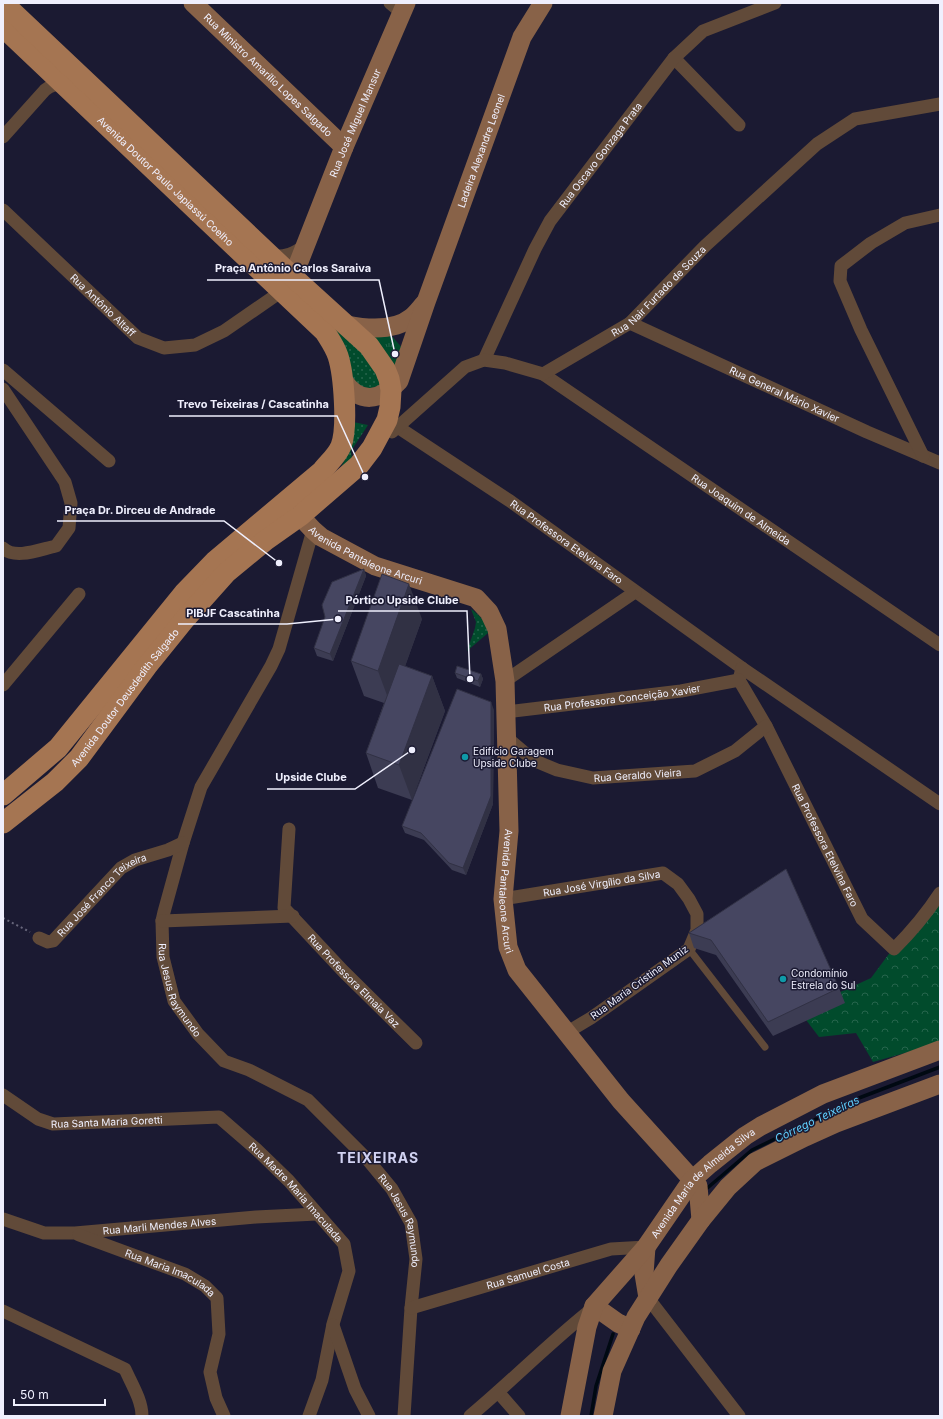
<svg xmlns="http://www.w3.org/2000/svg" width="943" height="1419" viewBox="0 0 943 1419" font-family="Inter,sans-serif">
<defs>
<pattern id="grass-dots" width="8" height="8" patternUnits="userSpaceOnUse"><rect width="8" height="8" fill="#014b2c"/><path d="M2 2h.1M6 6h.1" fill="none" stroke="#26654c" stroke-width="1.8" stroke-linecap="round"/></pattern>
<pattern id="forest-crowns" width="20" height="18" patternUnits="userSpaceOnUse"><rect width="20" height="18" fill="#014b2c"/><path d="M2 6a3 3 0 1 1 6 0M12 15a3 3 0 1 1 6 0" fill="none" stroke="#26654c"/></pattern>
<pattern id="park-tufts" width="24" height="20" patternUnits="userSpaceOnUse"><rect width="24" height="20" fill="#014b2c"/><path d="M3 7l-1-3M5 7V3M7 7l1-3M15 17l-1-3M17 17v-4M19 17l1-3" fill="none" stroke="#26654c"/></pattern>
</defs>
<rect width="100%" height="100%" fill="#1b1a32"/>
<path fill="url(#grass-dots)" d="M311 301 372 361 384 384 369 389 354 383Z
M353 422 368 425 351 451 352 459 341 467 346 457Z
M471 609C479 615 488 623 488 633L467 651 475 628 476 622Z"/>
<path fill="url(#forest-crowns)" d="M940 885V1043L873 1062 856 1033 819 1037 797 1008 825 999 871 978Z"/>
<path fill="url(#park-tufts)" d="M389 333 405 351 397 369C389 355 380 347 367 337Z"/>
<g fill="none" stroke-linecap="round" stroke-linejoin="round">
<path stroke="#000912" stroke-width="3.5" d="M705 1190 752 1150 859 1098 940 1067
M591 1416 596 1386 613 1334"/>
<path stroke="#68677c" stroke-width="2" stroke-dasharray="2 3" stroke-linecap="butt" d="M3 918 30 932"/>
<path stroke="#614a39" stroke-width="7" d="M689 949 765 1047"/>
<g stroke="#614a39" stroke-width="13">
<path d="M390 3 402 13"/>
<path d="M674 58 739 125"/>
<path d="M3 137 45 90C51 85 56 84 64 85"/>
<path id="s1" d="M3 210 138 338 164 348 195 345 224 331 282 291"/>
<path d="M272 256C286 257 294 254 305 245"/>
<path id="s2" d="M630 323 867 432 940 463"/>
<path id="s3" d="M484 360 535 249 550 221 674 58 703 31 775 3"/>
<path d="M3 370 109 461"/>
<path id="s4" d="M543 374 940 645"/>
<path d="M3 389 65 482 71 503 69 528 56 546C41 549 15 560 3 548"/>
<path id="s5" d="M387 420 510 501 742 668 739 680 766 726 862 919 894 949C911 932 927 913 940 893"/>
<path id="s6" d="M392 432 465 367 484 360 505 363 543 374 630 323 705 246 817 144 855 119 940 104"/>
<path d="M923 456 861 330 840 281 841 266 871 243 905 223 940 215"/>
<path id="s7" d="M313 530 279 649 271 666 201 787 183 843 164 912 162 921 163 957 174 1001 198 1034 224 1061 249 1070 308 1100 368 1160 392 1189 411 1223 416 1259 411 1308 404 1416"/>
<path d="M742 668 940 804"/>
<path d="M505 681 635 592"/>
<path d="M3 685 79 594"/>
<path id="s8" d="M506 712 681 691 739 680"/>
<path id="s9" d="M506 737 533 760 557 770 593 778 695 771 735 751 766 726"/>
<path id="s10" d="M289 829 284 908 343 971 416 1043"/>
<path id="s11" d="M503 899 663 873 678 884 689 899 697 914V930L689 949 591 1018 566 1033"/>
<path d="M162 921 293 916"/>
<path id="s12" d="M39 938 48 942 53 941 121 868 135 860 168 850 183 843"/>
<path id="s13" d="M3 1095 38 1119 53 1124 219 1117 256 1149 289 1181 344 1244 349 1271 333 1324 322 1380 309 1416"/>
<path id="s14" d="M3 1219 44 1233H75L256 1217 317 1214"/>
<path id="s15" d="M79 1235 185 1274 205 1286 217 1298 219 1334 210 1372 216 1398 224 1416"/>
<path d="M648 1298 739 1416"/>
<path id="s16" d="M411 1308 611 1249 646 1247"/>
<path d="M3 1311 125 1369C131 1383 142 1400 142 1416"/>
<path d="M333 1325 355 1389 369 1416"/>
<path d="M498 1392 519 1416"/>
<path d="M470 1416C512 1381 550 1342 593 1308"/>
</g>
<g stroke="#886248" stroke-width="19">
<path id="s17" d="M193 3 344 147"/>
<path id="s18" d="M293 277 344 147 406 3"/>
<path d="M347 325C367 329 395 331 412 317 417 313 421 307 425 303"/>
<path id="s19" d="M343 380C360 405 380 401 399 381L426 302 522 37 543 3"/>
<path id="s20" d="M300 516 313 530 321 537 375 566 476 598 489 612 497 629 505 681 509 831 503 899 508 947 517 970 621 1101 698 1186 701 1220"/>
<path d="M646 1247 644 1274 648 1298"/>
<path d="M594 1306 618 1323 631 1329"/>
<path id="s21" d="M570 1416 587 1327 594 1306 646 1247 692 1180 710 1164 745 1136 761 1126 823 1094 940 1050"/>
<path d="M603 1416 612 1371 636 1317 669 1265 701 1220 728 1187 755 1162 805 1137 836 1123 940 1084"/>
</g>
<g stroke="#a57552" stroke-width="21">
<path id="s22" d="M3 27 325 332C330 340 335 347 338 356 344 375 348 428 341 446 337 456 328 463 322 471L215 561 184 593 58 748 3 795"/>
<path id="s23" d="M3 823 55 782 79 758 147 666 185 619 226 573 266 540 300 516 359 465 372 448 387 420 390 407 391 390 389 379 385 369 369 346 293 277 3 3"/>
</g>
</g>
<path fill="#3c3c53" d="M364 569 366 576 333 661 317 656 314 648Z
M422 619 405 666 432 676 445 711 412 800 378 788 366 753 384 703 364 696 351 661Z
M455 673 481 674 483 679 480 687 457 678Z
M494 710 493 804 466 875 452 870 424 840 405 833 402 826Z
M786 869 839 988 845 1003 773 1036 716 955 694 948 689 933Z"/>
<path fill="#313144" d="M364 569 366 576 333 661 330 654Z
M409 584 422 619 391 706 378 671Z
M481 674 483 679 480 687 478 681Z
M432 676 445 711 412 800 399 765Z
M491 702 494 710 493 804 466 875 463 868Z"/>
<path fill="#464661" stroke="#313144" d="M364 569 330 654 314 648 325 617 322 605 332 582Z
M382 574 409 584 378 671 351 661Z
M399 664 432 676 399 765 366 753Z
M457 666 481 674 478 681 455 673Z
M457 689 491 702V796L463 868 449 863 421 833 402 826Z
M786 869 839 988 768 1022 711 940 689 933Z"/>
<g fill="#0f9aa8" stroke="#1b1a32" stroke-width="1.5">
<circle cx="465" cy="757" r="4"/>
<circle cx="783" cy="979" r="4"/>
</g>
<g text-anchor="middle" stroke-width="3" stroke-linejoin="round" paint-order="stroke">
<g font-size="10" fill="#efeffd" stroke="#1b1a32">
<text dy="4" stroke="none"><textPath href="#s17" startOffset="104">Rua Ministro Amarílio Lopes Salgado</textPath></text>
<text dy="4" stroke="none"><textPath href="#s18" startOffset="166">Rua José Miguel Mansur</textPath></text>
<text dy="4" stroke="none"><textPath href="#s19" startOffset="312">Ladeira Alexandre Leonel</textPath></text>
<text dy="4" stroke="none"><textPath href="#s3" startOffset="237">Rua Oscavo Gonzaga Prata</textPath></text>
<text dy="4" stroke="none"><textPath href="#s22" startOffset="224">Avenida Doutor Paulo Japiassú Coelho</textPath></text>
<text dy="4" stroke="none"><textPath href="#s6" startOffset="322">Rua Nair Furtado de Souza</textPath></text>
<text dy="4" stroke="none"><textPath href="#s1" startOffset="138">Rua Antônio Altaff</textPath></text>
<text dy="4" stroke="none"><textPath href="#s2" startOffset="170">Rua General Mário Xavier</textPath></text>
<text dy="4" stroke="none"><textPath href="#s4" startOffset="240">Rua Joaquim de Almeida</textPath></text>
<text dy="4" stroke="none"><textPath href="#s5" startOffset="217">Rua Professora Etelvina Faro</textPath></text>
<text dy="4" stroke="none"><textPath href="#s20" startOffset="78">Avenida Pantaleone Arcuri</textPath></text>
<text dy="4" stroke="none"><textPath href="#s23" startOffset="176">Avenida Doutor Deusdedith Salgado</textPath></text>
<text dy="4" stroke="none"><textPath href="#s8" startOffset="117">Rua Professora Conceição Xavier</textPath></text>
<text dy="4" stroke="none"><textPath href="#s9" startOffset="143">Rua Geraldo Vieira</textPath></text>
<text dy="4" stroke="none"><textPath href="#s5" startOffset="632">Rua Professora Etelvina Faro</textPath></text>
<text dy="4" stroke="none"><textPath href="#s11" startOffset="100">Rua José Virgílio da Silva</textPath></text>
<text dy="4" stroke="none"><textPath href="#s20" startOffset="498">Avenida Pantaleone Arcuri</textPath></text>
<text dy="4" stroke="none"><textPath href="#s12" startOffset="83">Rua José Franco Teixeira</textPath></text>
<text dy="4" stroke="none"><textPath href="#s10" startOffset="180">Rua Professora Elmaia Vaz</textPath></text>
<text transform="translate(639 982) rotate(-36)" y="4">Rua Maria Cristina Muniz</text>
<text dy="4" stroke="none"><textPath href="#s7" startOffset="495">Rua Jesus Raymundo</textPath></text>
<text dy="4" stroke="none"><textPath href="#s13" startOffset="112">Rua Santa Maria Goretti</textPath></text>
<text dy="4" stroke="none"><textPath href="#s21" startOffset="278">Avenida Maria de Almeida Silva</textPath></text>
<text dy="4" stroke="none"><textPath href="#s13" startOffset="332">Rua Madre Maria Imaculada</textPath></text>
<text dy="4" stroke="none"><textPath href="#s7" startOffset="830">Rua Jesus Raymundo</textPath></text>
<text dy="4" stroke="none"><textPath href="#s14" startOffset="159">Rua Marli Mendes Alves</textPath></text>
<text dy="4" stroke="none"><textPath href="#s16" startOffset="122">Rua Samuel Costa</textPath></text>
<text dy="4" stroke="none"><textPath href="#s15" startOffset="99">Rua Maria Imaculada</textPath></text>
</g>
<g font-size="10" fill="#efeffd" stroke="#1b1a32" text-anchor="start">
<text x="473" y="755">Edifício Garagem<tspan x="473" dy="12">Upside Clube</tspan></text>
<text x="791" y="977">Condomínio<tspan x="791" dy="12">Estrela do Sul</tspan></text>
</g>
<g font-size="11" font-style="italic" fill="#5fd0ff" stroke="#1b1a32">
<text transform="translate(817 1119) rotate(-26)" y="4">Córrego Teixeiras</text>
</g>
<g font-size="14" font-weight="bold" letter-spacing="1" fill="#d1d2f2" stroke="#1b1a32">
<text x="378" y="1163">TEIXEIRAS</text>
</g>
</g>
<path fill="none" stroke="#efeffd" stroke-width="1.5" d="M395 354L379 280H207M365 477L337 416H169M279 563L224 521H57M470 679L467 611H338M338 619L287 624H178M412 750L355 789H267"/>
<g fill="#efeffd" stroke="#1b1a32" stroke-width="1.5">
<circle cx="395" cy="354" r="4"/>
<circle cx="365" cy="477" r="4"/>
<circle cx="279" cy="563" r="4"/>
<circle cx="470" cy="679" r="4"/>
<circle cx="338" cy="619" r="4"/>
<circle cx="412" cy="750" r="4"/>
</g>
<g font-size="11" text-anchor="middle" font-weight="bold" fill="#efeffd" stroke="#1b1a32" stroke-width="3" stroke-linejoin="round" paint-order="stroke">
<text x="293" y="272">Praça Antônio Carlos Saraiva</text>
<text x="253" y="408">Trevo Teixeiras / Cascatinha</text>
<text x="140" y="514">Praça Dr. Dirceu de Andrade</text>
<text x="402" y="604">Pórtico Upside Clube</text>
<text x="233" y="617">PIBJF Cascatinha</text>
<text x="311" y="781">Upside Clube</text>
</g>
<rect width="943" height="1419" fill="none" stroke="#efeffd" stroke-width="8"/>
<path d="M14 1399v6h91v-6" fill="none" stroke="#efeffd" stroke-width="2"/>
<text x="20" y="1399" font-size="12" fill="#efeffd" stroke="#1b1a32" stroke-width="3" paint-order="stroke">50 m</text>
</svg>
